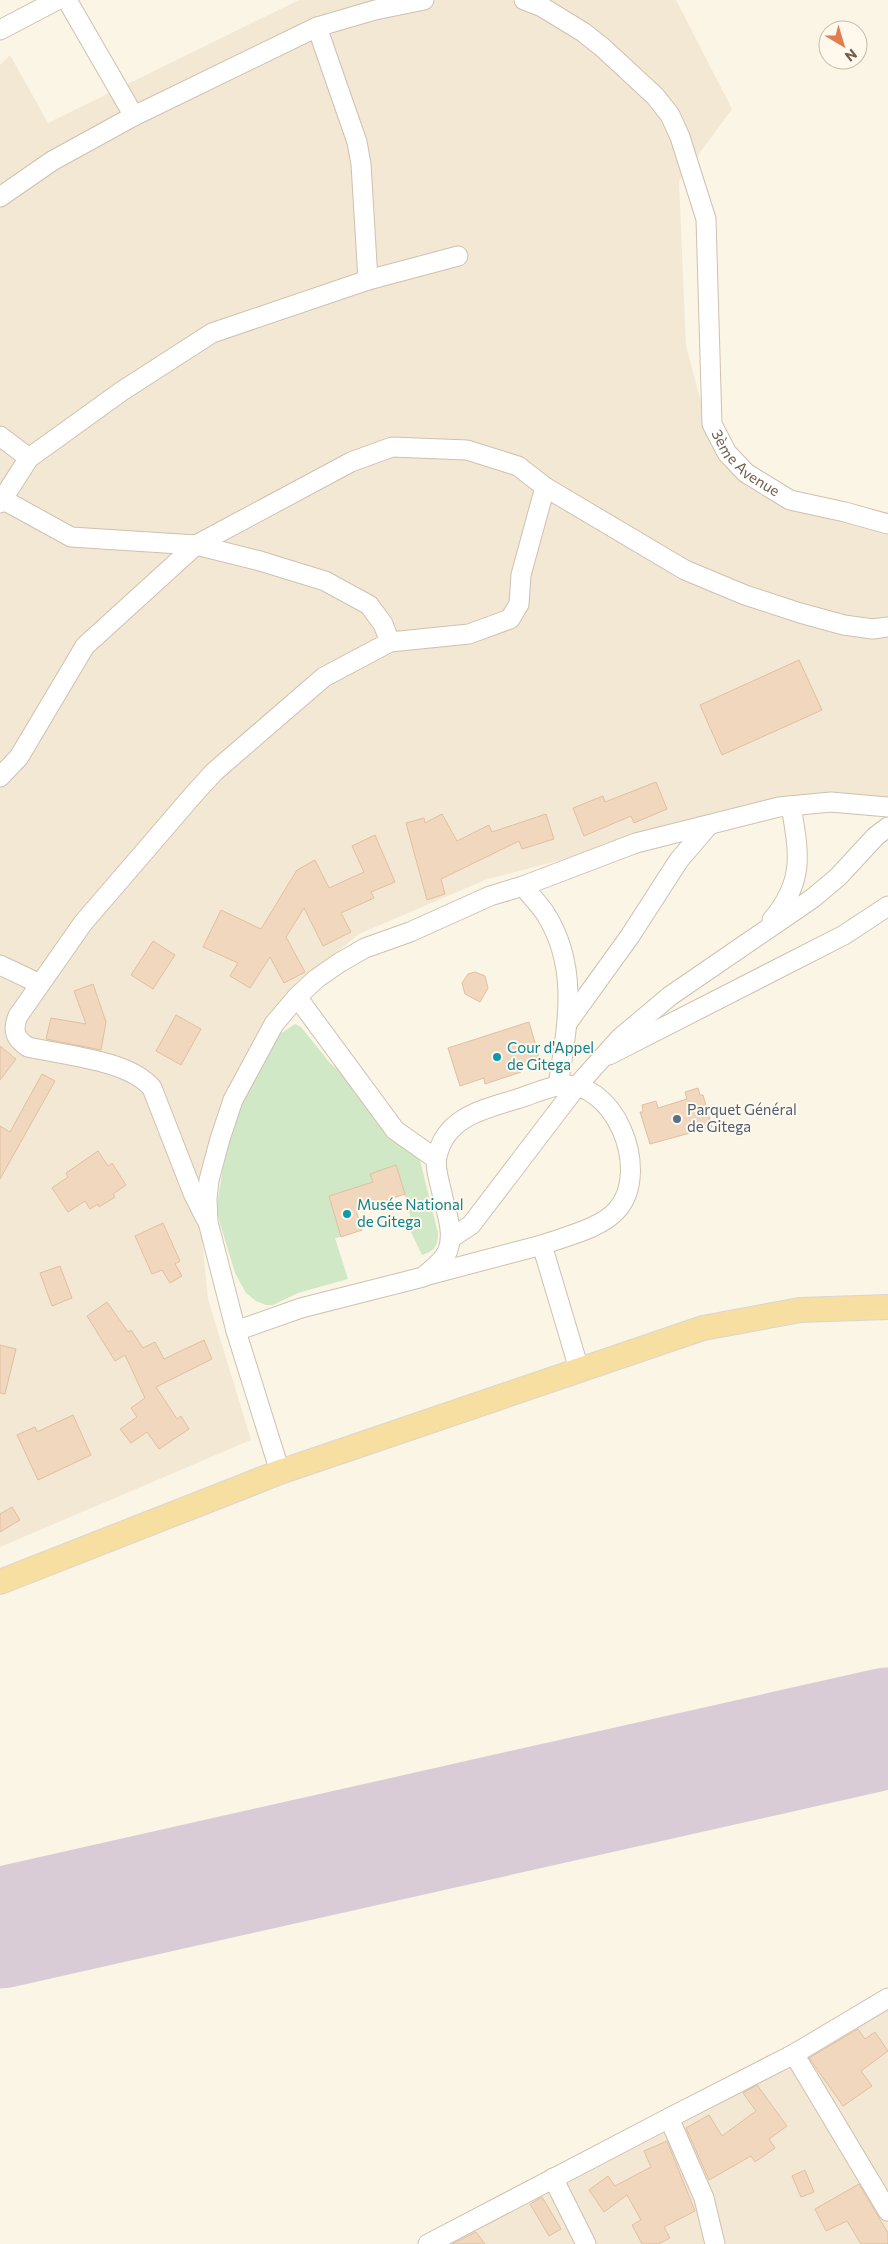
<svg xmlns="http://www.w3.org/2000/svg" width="888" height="2244" viewBox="0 0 888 2244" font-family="Commissioner,sans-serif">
<rect width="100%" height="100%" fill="#fbf5e6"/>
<path fill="#f3e8d4" d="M299 0H676L732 109 679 181 686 346 710 435 788 492 888 518V800L778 802 485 880 359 934 295 986 225 1095 197 1188 208 1299 251 1440 0 1547V65L10 55 48 123Z
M888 1993V2244H420L671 2113Z"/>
<path fill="#d0e8c5" d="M295 1024 301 1027 330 1063 355 1084 420 1160 438 1233C438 1247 434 1251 422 1255L410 1230V1215L396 1166 370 1174 373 1182 329 1196 341 1237 335 1238 348 1279 298 1293 273 1305H266L256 1301 246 1293 235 1273 216 1210 230 1126 277 1036Z"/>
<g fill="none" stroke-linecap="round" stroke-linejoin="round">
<path stroke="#daccd6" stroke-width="121" d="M0 1928 888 1728"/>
</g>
<path fill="#f0d7be" stroke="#e1bfa0" d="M799 660 822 710 722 755 700 705Z
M656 782 667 809 634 823 631 816 584 836 573 808 603 796 605 802Z
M442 814 457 841 489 825 492 832 546 814 554 839 522 849 519 841 441 879 445 894 427 900 406 823 424 818 425 823Z
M375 835 395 882 371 892 374 898 341 913 351 932 323 946 304 908 286 937 305 972 284 983 270 957 250 988 230 976 238 963 203 947 221 910 261 929 297 870 315 860 329 888 364 872 352 846Z
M153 941 175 955 153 989 131 975Z
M475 972 485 976 488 988 480 1002 465 994 462 983 468 974Z
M93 984 106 1022 101 1050 46 1039 51 1018 86 1024 74 991Z
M176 1015 201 1029 181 1065 156 1051Z
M529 1022 540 1060 520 1066 521 1072 485 1084 484 1078 460 1086 448 1048Z
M0 1046 16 1059 0 1080Z
M42 1074 55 1081 0 1179V1126L10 1132Z
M698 1088 700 1095H703L712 1127 650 1144 640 1112H643L642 1105 656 1101 658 1108 687 1099 685 1092Z
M98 1151 108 1166 112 1163 126 1185 113 1194 115 1197 99 1207 98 1204 90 1209 85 1201 68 1212 52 1188 68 1177 66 1173Z
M396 1165 405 1194 356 1210 362 1230 341 1237 329 1196 373 1182 370 1174Z
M163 1223 180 1261 175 1264 182 1276 170 1283 162 1270 152 1274 135 1236Z
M60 1266 72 1298 52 1306 40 1273Z
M107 1302 128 1332 131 1330 143 1348 155 1342 164 1359 204 1340 212 1359 156 1387 177 1419 181 1416 189 1429 159 1449 147 1432 131 1443 120 1429 137 1417 131 1408 145 1398 125 1355 115 1361 87 1316Z
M0 1345 16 1349 5 1394 0 1393Z
M73 1415 91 1455 38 1480 17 1435 35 1427 37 1432Z
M12 1507 20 1520 0 1532V1514Z
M858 2029 865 2039 875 2032 888 2051 861 2071 872 2086 843 2106 809 2058Z
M757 2085 787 2126 769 2139 775 2148 755 2162 751 2156 709 2180 686 2128 709 2115 722 2136 756 2111 743 2093Z
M667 2141 695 2211 664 2227 670 2238 658 2244H642L632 2225 641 2220 627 2195 604 2212 589 2190 608 2176 615 2186 651 2167 644 2151Z
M805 2170 814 2192 801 2197 792 2176Z
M859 2184 888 2233V2244H861L847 2221 826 2231 815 2209Z
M542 2197 561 2229 549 2236 530 2204Z
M476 2232 485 2244H452Z"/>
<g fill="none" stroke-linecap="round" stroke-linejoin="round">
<defs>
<g id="minor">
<path d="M67 0 134 116"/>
<path id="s1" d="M524 0 542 7 583 32 602 47 655 96 670 115 680 137 706 219 712 424 727 453 746 473 790 500 845 512 888 524"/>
<path d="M317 27 357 142 361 164 368 280"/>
<path d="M0 30 57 0"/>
<path d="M0 197 52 161 134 116 317 27 375 10 424 0"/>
<path d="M0 436 29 458"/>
<path d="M2 499 71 537 196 545 260 561 325 581 369 605 383 624 390 642"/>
<path d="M0 503 29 458 122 391 212 333 368 280 458 256"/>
<path d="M0 777 19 757 85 646 196 545 351 462 392 447 467 450 518 466 545 487 685 570 745 595 800 613 844 625 873 629 888 627"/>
<path d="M523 886C530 895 539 904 545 913 580 967 567 1027 558 1086"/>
<path d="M772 920C805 881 799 853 791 806"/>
<path d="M0 965 40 984"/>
<path d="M297 997 395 1130 436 1159"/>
<path d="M568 1022 630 936 679 860 709 825"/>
<path d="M609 1055 844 935 888 906"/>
<path d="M206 1219 193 1193 152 1088C129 1060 63 1055 28 1047 15 1039 12 1030 18 1016L83 923 194 794 214 772 324 677 390 642 469 634 510 619 519 604 521 575 545 487"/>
<path d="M451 1238 471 1225 577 1086 620 1038 670 996 813 898 838 877 876 836 888 827"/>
<path d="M428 1275 542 1245"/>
<path d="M236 1331 301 1308 423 1277C432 1269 444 1261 448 1250 454 1233 447 1214 443 1198 441 1186 434 1168 437 1157 445 1117 484 1109 517 1099 530 1095 543 1089 557 1086 614 1075 652 1171 617 1210 600 1229 566 1236 542 1245L579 1369"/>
<path d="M280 1472 236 1331 208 1222 207 1199 209 1180 220 1139 233 1100 274 1024 297 997 316 979 339 963 365 948 410 932 490 896 523 886 636 843 779 807 831 802 888 807"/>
<path d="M794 2054 888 2211"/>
<path d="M669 2118 704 2198 715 2244"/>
<path d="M553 2178 586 2244"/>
<path d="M428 2244 669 2118 794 2054 888 1998"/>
</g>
<path id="major" d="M0 1582 280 1472 703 1328 800 1310 888 1307"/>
</defs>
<use href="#minor" stroke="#cfc0af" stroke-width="21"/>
<use href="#major" stroke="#dbd5d0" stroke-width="26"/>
<use href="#minor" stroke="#fff" stroke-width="19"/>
<use href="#major" stroke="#f7dfa1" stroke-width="24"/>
</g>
<g fill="#0f9aa8" stroke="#fef9ec" stroke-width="2">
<circle cx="497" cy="1057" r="5"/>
<circle cx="347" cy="1214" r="5"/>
</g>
<circle fill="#5c6f8a" stroke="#fef9ec" stroke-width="2" cx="677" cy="1119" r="5"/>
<g text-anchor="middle" stroke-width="4" stroke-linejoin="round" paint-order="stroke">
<g font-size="15" fill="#735e4c" stroke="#fef9ec">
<text dy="5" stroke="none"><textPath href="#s1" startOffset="556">3ème Avenue</textPath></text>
</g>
<g font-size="15" fill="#0d838f" stroke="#fef9ec" text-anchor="start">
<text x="507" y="1053">Cour d'Appel<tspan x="507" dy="17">de Gitega</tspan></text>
<text x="357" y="1210">Musée National<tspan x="357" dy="17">de Gitega</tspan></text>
</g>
<g font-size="15" fill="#4e5e75" stroke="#fef9ec" text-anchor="start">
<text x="687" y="1115">Parquet Général<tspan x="687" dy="17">de Gitega</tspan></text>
</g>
</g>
<g transform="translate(843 45) rotate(142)"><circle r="24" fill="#fef9ec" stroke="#c6bbac"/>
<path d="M0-4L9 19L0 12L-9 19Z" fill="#e07e50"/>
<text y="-8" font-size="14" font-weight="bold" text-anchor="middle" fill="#735e4c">N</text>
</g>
</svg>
